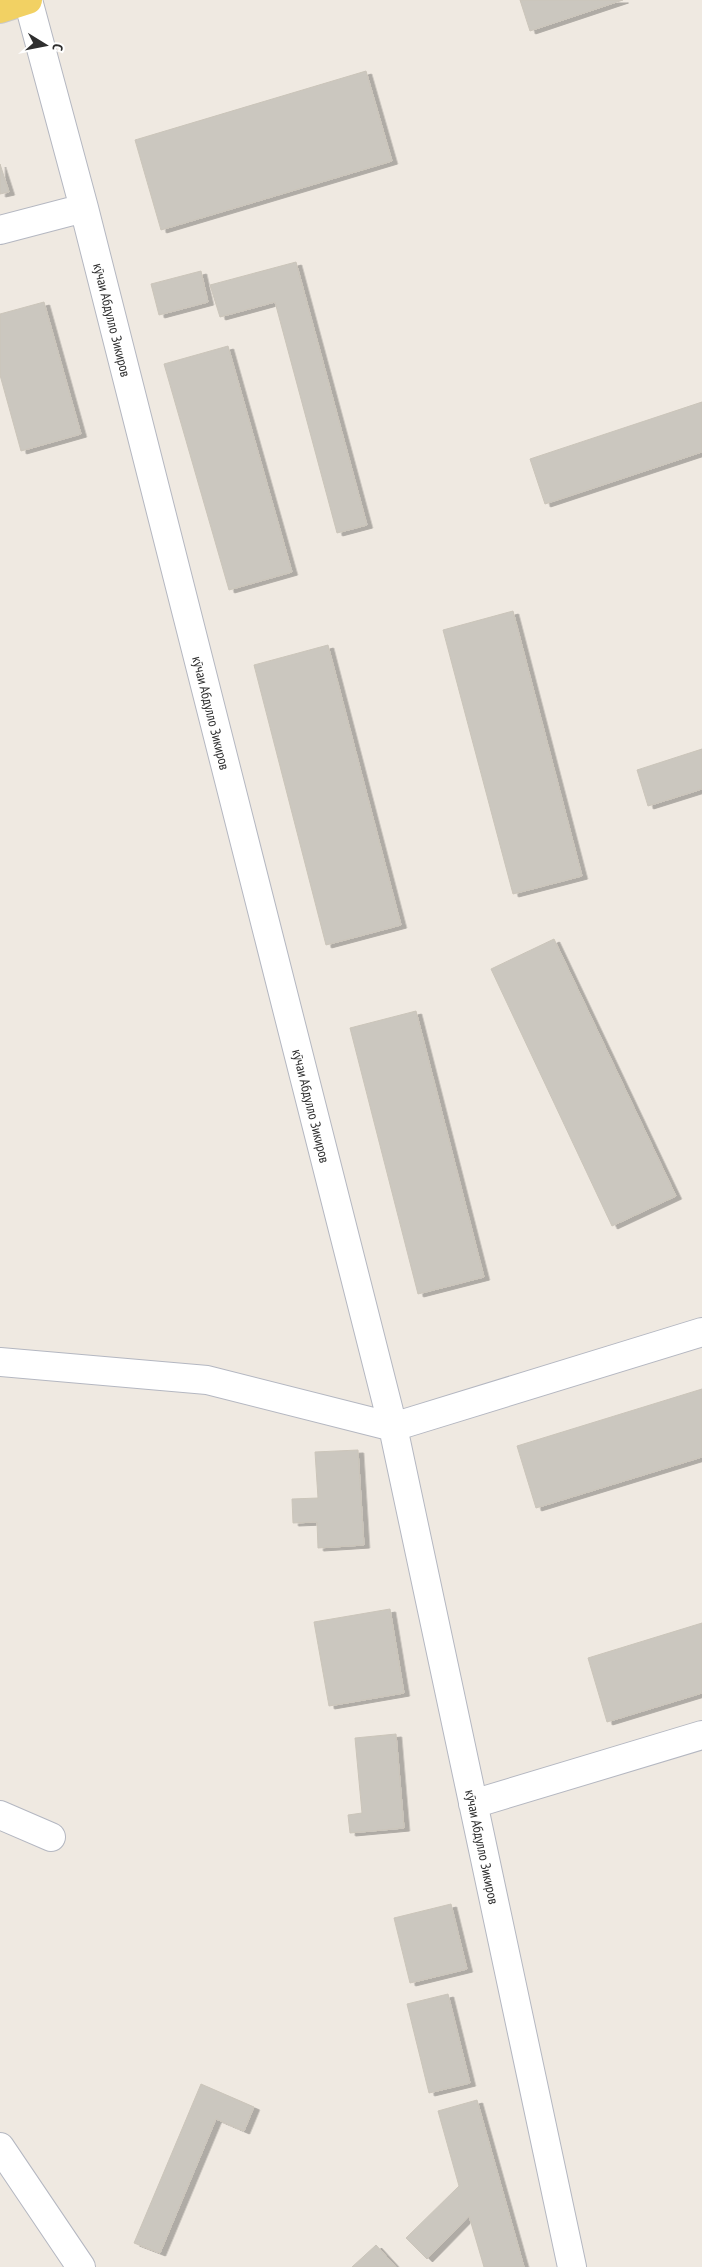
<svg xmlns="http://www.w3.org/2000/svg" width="702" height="2267" viewBox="0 0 702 2267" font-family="'PT Sans Narrow',sans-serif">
<defs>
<filter id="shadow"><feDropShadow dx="5.5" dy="3" stdDeviation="0" flood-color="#0004"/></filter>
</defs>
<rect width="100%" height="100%" fill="#efe9e1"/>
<path fill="#cbc7bf" stroke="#cbc5ba" filter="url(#shadow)" d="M520 0H623L530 31Z
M366 71 392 161 161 230 135 140Z
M0 164 9 192 0 194Z
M296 262 367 525 337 533 275 302 220 317 210 285Z
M201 271 208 302 159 315 151 284Z
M44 302 81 434 21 451 0 375V314Z
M228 346 292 572 229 590 164 364Z
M702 402V452L545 504 530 459Z
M513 611 582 876 513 894 443 630Z
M328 645 401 925 326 945 254 665Z
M702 749V789L648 806 637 770Z
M554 939 676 1196 612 1226 491 969Z
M416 1011 484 1277 418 1294 350 1028Z
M702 1389V1457L536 1508 517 1446Z
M358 1450 364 1545 318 1548 317 1522 293 1523 292 1499 318 1498 315 1452Z
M390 1609 404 1693 329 1706 314 1622Z
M702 1623V1693L607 1722 588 1658Z
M396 1734 404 1828 350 1833 348 1815 362 1813 355 1738Z
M451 1904 467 1969 410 1983 394 1918Z
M448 1994 470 2083 429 2093 407 2004Z
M201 2084 254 2107 244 2131 216 2119 160 2253 134 2243Z
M477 2100 524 2267H484L469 2216 427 2259 406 2238 459 2186 438 2111Z
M376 2245 396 2267H352Z"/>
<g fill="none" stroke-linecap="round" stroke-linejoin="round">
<defs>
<path id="minor" d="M28 0 84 208 393 1427 572 2267
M0 230 84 208
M0 1362 207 1380 393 1427 702 1332
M473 1804 702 1735
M0 1815 51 1837
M0 2147 81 2267"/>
<path id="major" d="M0 9 28 0"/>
</defs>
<use href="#minor" stroke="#b4b7c1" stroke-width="30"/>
<use href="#major" stroke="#c9c9c9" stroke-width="30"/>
<use href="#minor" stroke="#fff" stroke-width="28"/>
<use href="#major" stroke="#f2d163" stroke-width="28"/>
</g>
<g text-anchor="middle" stroke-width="4" stroke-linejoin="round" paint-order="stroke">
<g font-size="14" fill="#2e2e2e" stroke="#fff">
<text transform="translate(112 320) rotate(76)" y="5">кӯчаи Абдулло Зикиров</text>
<text transform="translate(211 713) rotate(76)" y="5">кӯчаи Абдулло Зикиров</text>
<text transform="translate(311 1106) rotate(76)" y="5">кӯчаи Абдулло Зикиров</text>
<text transform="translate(482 1847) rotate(78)" y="5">кӯчаи Абдулло Зикиров</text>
</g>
</g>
<g transform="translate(45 45) rotate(100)" stroke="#ffffff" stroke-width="4" paint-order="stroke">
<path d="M0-4L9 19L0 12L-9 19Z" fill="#2e2e2e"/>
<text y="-8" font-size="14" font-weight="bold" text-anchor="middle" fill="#2e2e2e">С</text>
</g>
</svg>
